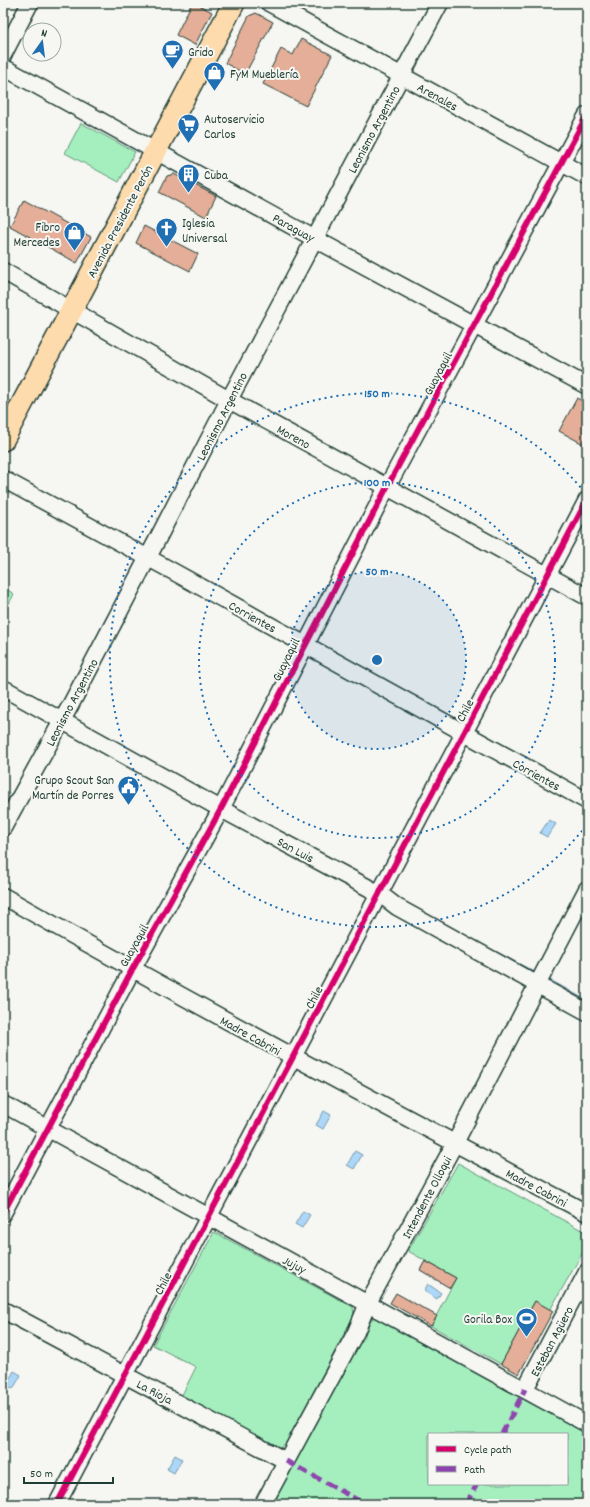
<svg xmlns="http://www.w3.org/2000/svg" width="590" height="1507" viewBox="0 0 590 1507" font-family="Dekko,sans-serif">
<rect width="100%" height="100%" fill="#f6f6f2"/>
<filter id="ink" filterUnits="userSpaceOnUse"><feTurbulence type="fractalNoise" baseFrequency=".025" numOctaves="2"/><feDisplacementMap in="SourceGraphic" scale="8" xChannelSelector="R" yChannelSelector="G"/><feConvolveMatrix kernelMatrix="1 2 1 2 8 2 1 2 1" color-interpolation-filters="sRGB"/></filter>
<g filter="url(#ink)">
<path fill="#a5efbe" stroke="#629679" fill-rule="evenodd" d="M81 123 135 152 119 182 65 153Z
M3 587 14 594 3 615Z
M458 1163 587 1233V1245L550 1310 535 1301 501 1364 431 1326 456 1278 408 1251Z
M214 1232 353 1307 354 1315 287 1442 280 1448 181 1397 196 1367 153 1345Z
M375 1317 384 1318 587 1431V1504H271L372 1319ZM429 1434H567V1484H429Z"/>
<path fill="#add7f8" stroke="#7499aa" d="M549 820 556 824 547 837 540 833Z
M324 1111 331 1115 323 1129 316 1125Z
M355 1151 362 1155 354 1169 347 1165Z
M303 1211 310 1215 302 1228 295 1224Z
M428 1284 441 1293 437 1299 424 1291Z
M14 1371 21 1375 13 1389 6 1385Z
M175 1455 182 1459 174 1473 167 1469Z"/>
<g fill="none" stroke-linecap="round" stroke-linejoin="round">
<path stroke="#7499aa" stroke-width="3.5" d="M496 953 538 975
M546 979 587 1002"/>
</g>
<path fill="#e4ae98" stroke="#1f3d34" d="M192 3H195L212 12 195 45 176 35Z
M256 13 273 22 245 74 225 63 249 16Z
M301 39 332 55 306 106 263 84 281 49 293 55Z
M174 174 216 196 206 217 159 192 167 176Z
M24 200 91 237 77 263 10 226Z
M144 226 198 254 190 271 136 243Z
M577 398 587 404V446L559 431Z
M425 1261 456 1278 450 1288 420 1270Z
M396 1293 437 1316 431 1326 390 1303Z
M535 1301 553 1311 519 1374 501 1364Z"/>
<g fill="none" stroke-linecap="round" stroke-linejoin="round">
<defs>
<path id="minor" d="M269 3 587 177
M3 55 30 3
M3 67 328 246 587 386
M3 271 229 400 587 597
M3 479 165 567 587 801
M3 688 221 809 380 894 397 907 587 1012
M3 828 70 706 156 542 229 400 440 3
M3 896C196 1006 391 1110 587 1213
M3 1104 587 1424
M3 1213 132 970 221 809 387 487 587 115
M3 1310 286 1461
M525 1389 587 1272
M57 1504 587 500
M263 1504 356 1332 368 1303 455 1143 587 889"/>
<path id="major" d="M3 440 234 3"/>
</defs>
<use href="#minor" stroke="#1f3d34" stroke-width="19"/>
<use href="#major" stroke="#1f3d34" stroke-width="24"/>
<use href="#minor" stroke="#f6f6f2" stroke-width="16"/>
<use href="#major" stroke="#fedbac" stroke-width="21"/>
<path stroke="#8e44ad" stroke-width="5" stroke-dasharray="10 5" stroke-linecap="butt" d="M502 1434 525 1389
M286 1461 365 1504
M466 1504 477 1484"/>
<defs>
<path id="cycleway" d="M3 1213 132 970 221 809 387 487 587 115
M57 1504 587 500"/>
</defs>
<use href="#cycleway" stroke="#f6f6f2" stroke-width="8"/>
<use href="#cycleway" stroke="#d6006c" stroke-width="6"/>
</g>
</g>
<circle cx="377" cy="660" r="89" fill="#1f6fb2" fill-opacity=".12"/>
<g fill="none" stroke="#1f6fb2" stroke-width="2" stroke-dasharray="2 4">
<circle cx="377" cy="660" r="89"/>
<circle cx="377" cy="660" r="178"/>
<path d="M586 826A267 267 0 1 1 586 494"/>
</g>
<defs>
<symbol id="cafe-pin" viewBox="-11 -11 22 30"><path d="M0 17L-7.5 6A9.5 9.5 0 1 1 7.5 6Z" fill="#1f6fb2" stroke="#f6f6f2"/><path d="M-5.5-4.5H6V0H3Q3 3.5 0 3.5H-2.5Q-5.5 3.5-5.5 0ZM3-3.2v2h1.7v-2ZM-6 4.5H4V6H-6Z" fill="#fff"/></symbol>
<symbol id="shop-pin" viewBox="-11 -11 22 30"><path d="M0 17L-7.5 6A9.5 9.5 0 1 1 7.5 6Z" fill="#1f6fb2" stroke="#f6f6f2"/><path d="M-5-2.5h2.3a2.7 3.5 0 0 1 5.4 0H5L5.5 6h-11ZM-1.5-2.5h3a1.5 2.3 0 0 0-3 0Z" fill="#fff"/></symbol>
<symbol id="supermarket-pin" viewBox="-11 -11 22 30"><path d="M0 17L-7.5 6A9.5 9.5 0 1 1 7.5 6Z" fill="#1f6fb2" stroke="#f6f6f2"/><path d="M-6-5.5h2.5l.6 2H6L4.5 2H-2.5L-4.4-4H-6ZM-1.5 3.2a1.3 1.3 0 1 0 .1 0ZM3 3.2a1.3 1.3 0 1 0 .1 0Z" fill="#fff"/></symbol>
<symbol id="building-pin" viewBox="-11 -11 22 30"><path d="M0 17L-7.5 6A9.5 9.5 0 1 1 7.5 6Z" fill="#1f6fb2" stroke="#f6f6f2"/><path d="M-4-6H4V6H1V3H-1V6H-4ZM-2.5-4.3h1.7v1.8h-1.7ZM.8-4.3h1.7v1.8H.8ZM-2.5-1h1.7V.8h-1.7ZM.8-1h1.7V.8H.8Z" fill="#fff"/></symbol>
<symbol id="church-pin" viewBox="-11 -11 22 30"><path d="M0 17L-7.5 6A9.5 9.5 0 1 1 7.5 6Z" fill="#1f6fb2" stroke="#f6f6f2"/><path d="M-1.2-6h2.4v3.5h3.3v2.4h-3.3V6h-2.4V-.1h-3.3v-2.4h3.3Z" fill="#fff"/></symbol>
<symbol id="civic-pin" viewBox="-11 -11 22 30"><path d="M0 17L-7.5 6A9.5 9.5 0 1 1 7.5 6Z" fill="#1f6fb2" stroke="#f6f6f2"/><path d="M-.6-6.5H3V-4.5H.6V-3L4-1V1h2V6H-6V1h2V-1L-.6-3ZM-1.2 2.5V6h2.4V2.5Z" fill="#fff"/></symbol>
<symbol id="stadium-pin" viewBox="-11 -11 22 30"><path d="M0 17L-7.5 6A9.5 9.5 0 1 1 7.5 6Z" fill="#1f6fb2" stroke="#f6f6f2"/><path d="M0-5a6.5 5 0 1 0 0 10a6.5 5 0 1 0 0-10ZM-3.5-1.8h7v3.6h-7Z" fill="#fff"/></symbol>
</defs>
<g fill-rule="evenodd">
<use href="#cafe-pin" x="160" y="38" width="25" height="34"/>
<use href="#shop-pin" x="202" y="60" width="25" height="34"/>
<use href="#supermarket-pin" x="176" y="112" width="25" height="34"/>
<use href="#building-pin" x="176" y="162" width="25" height="34"/>
<use href="#church-pin" x="154" y="216" width="25" height="34"/>
<use href="#shop-pin" x="62" y="220" width="25" height="34"/>
<use href="#civic-pin" x="116" y="774" width="25" height="34"/>
<use href="#stadium-pin" x="514" y="1306" width="25" height="34"/>
</g>
<g text-anchor="middle" stroke-width="4" stroke-linejoin="round" paint-order="stroke">
<g font-size="13" fill="#1f3d34" stroke="#f6f6f2" text-anchor="start">
<text x="188" y="56">Grido</text>
<text x="230" y="78">FyM Mueblería</text>
<text x="204" y="123">Autoservicio<tspan x="204" dy="15">Carlos</tspan></text>
<text x="204" y="179">Cuba</text>
<text x="182" y="227">Iglesia<tspan x="182" dy="15">Universal</tspan></text>
<text x="60" y="231" text-anchor="end">Fibro<tspan x="60" dy="15">Mercedes</tspan></text>
<text x="114" y="784" text-anchor="end">Grupo Scout San<tspan x="114" dy="15">Martín de Porres</tspan></text>
<text x="512" y="1323" text-anchor="end">Gorila Box</text>
</g>
<g font-size="13" fill="#1f3d34" stroke="#f6f6f2">
<text transform="translate(438 96) rotate(29)" y="5">Arenales</text>
<text transform="translate(373 129) rotate(-62)" y="5">Leonismo Argentino</text>
<text transform="translate(119 221) rotate(-62)" y="5">Avenida Presidente Perón</text>
<text transform="translate(294 227) rotate(29)" y="5">Paraguay</text>
<text transform="translate(437 373) rotate(-62)" y="5">Guayaquil</text>
<text transform="translate(221 416) rotate(-63)" y="5">Leonismo Argentino</text>
<text transform="translate(294 436) rotate(29)" y="5">Moreno</text>
<text transform="translate(253 616) rotate(29)" y="5">Corrientes</text>
<text transform="translate(285 659) rotate(-63)" y="5">Guayaquil</text>
<text transform="translate(71 702) rotate(-62)" y="5">Leonismo Argentino</text>
<text transform="translate(464 710) rotate(-62)" y="5">Chile</text>
<text transform="translate(537 774) rotate(29)" y="5">Corrientes</text>
<text transform="translate(296 849) rotate(28)" y="5">San Luis</text>
<text transform="translate(133 945) rotate(-61)" y="5">Guayaquil</text>
<text transform="translate(313 997) rotate(-62)" y="5">Chile</text>
<text transform="translate(251 1035) rotate(29)" y="5">Madre Cabrini</text>
<text transform="translate(537 1187) rotate(28)" y="5">Madre Cabrini</text>
<text transform="translate(426 1197) rotate(-62)" y="5">Intendente Olloqui</text>
<text transform="translate(295 1264) rotate(28)" y="5">Jujuy</text>
<text transform="translate(162 1283) rotate(-62)" y="5">Chile</text>
<text transform="translate(551 1341) rotate(-62)" y="5">Esteban Agüero</text>
<text transform="translate(155 1391) rotate(28)" y="5">La Rioja</text>
</g>
</g>
<circle cx="377" cy="660" r="6" fill="#1f6fb2" stroke="#f6f6f2" stroke-width="2"/>
<g font-size="12" text-anchor="middle" font-weight="bold" fill="#1f6fb2" stroke="#f6f6f2" stroke-width="4" stroke-linejoin="round" paint-order="stroke">
<text x="377" y="397">150 m</text>
<text x="377" y="486">100 m</text>
<text x="377" y="575">50 m</text>
</g>
<rect width="590" height="1507" fill="none" stroke="#f6f6f2" stroke-width="16"/>
<rect x="8" y="8" width="574" height="1491" fill="none" stroke="#1f3d34" stroke-width="1.5" filter="url(#ink)"/>
<rect x="428" y="1433" width="140" height="52" fill="#f6f6f2" stroke="#a0aca6"/>
<rect x="436" y="1446" width="20" height="6" fill="#d6006c" stroke="#a0aca6"/>
<text x="464" y="1453" font-size="12" fill="#1f3d34">Cycle path</text>
<rect x="436" y="1466" width="20" height="6" fill="#8e44ad" stroke="#a0aca6"/>
<text x="464" y="1473" font-size="12" fill="#1f3d34">Path</text>
<g transform="translate(42 42) rotate(14)"><circle r="19" fill="#f6f6f2" stroke="#a0aca6"/>
<path d="M0-3L7 15L0 10L-7 15Z" fill="#1f6fb2"/>
<text y="-6" font-size="11" font-weight="bold" text-anchor="middle" fill="#1f3d34">N</text>
</g>
<path d="M24 1477v6h89v-6" fill="none" stroke="#1f3d34" stroke-width="2"/>
<text x="30" y="1477" font-size="12" fill="#1f3d34" stroke="#f6f6f2" stroke-width="3" paint-order="stroke">50 m</text>
</svg>
